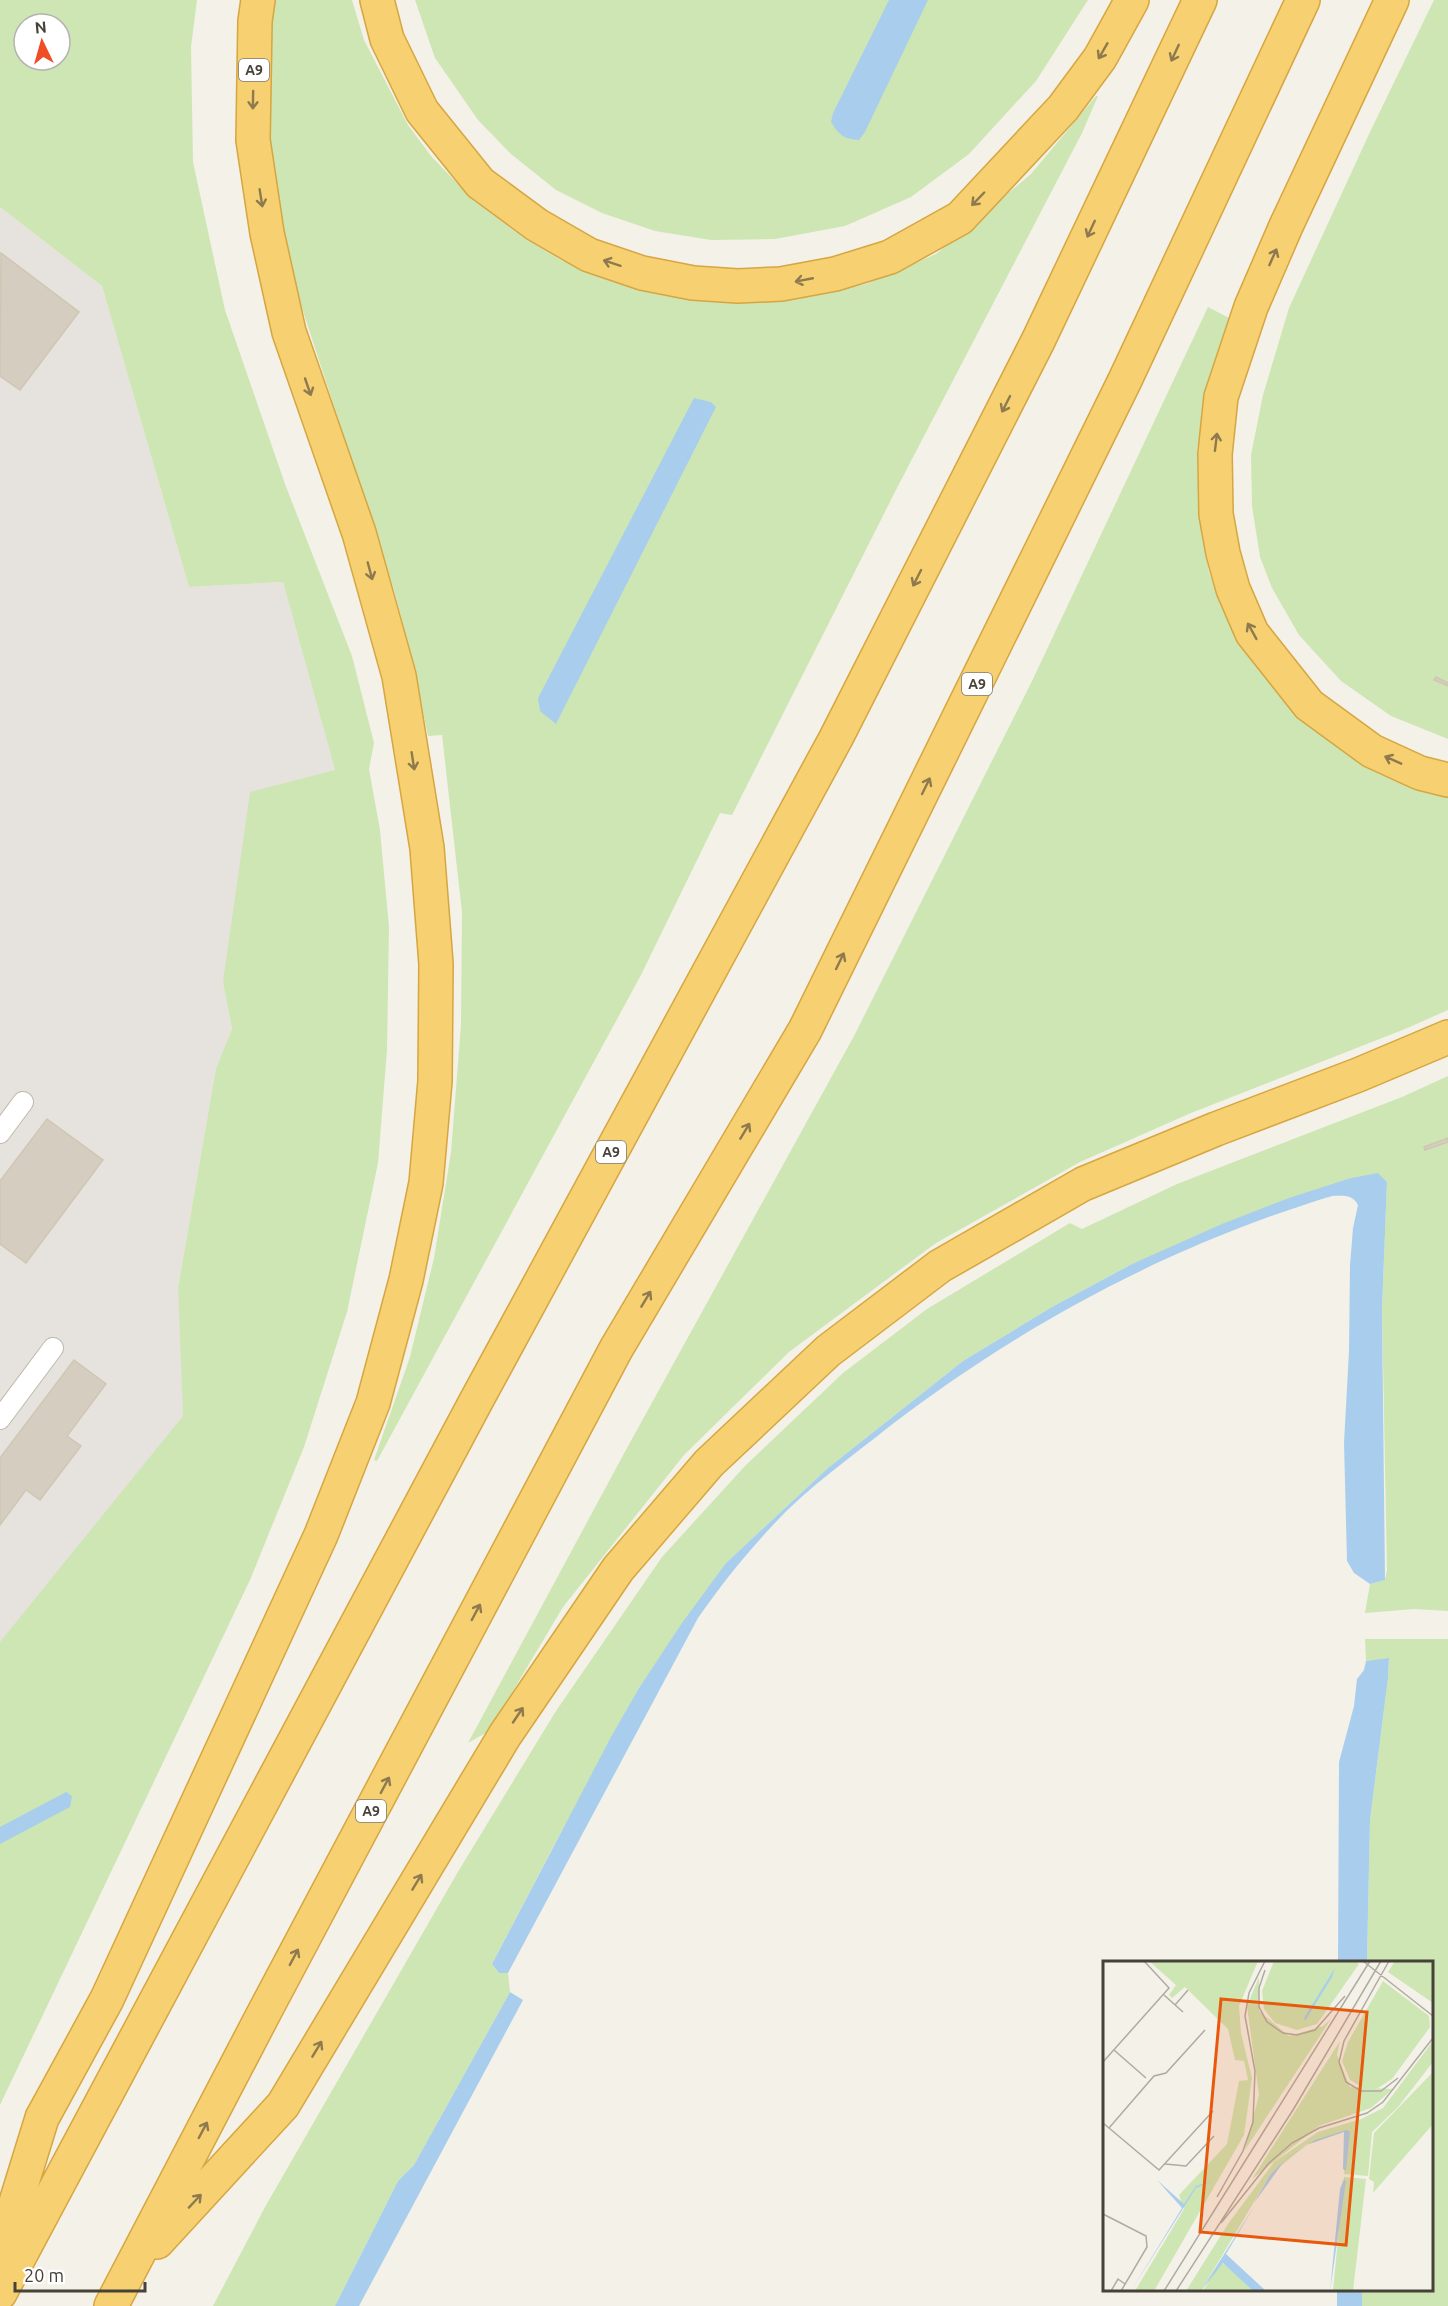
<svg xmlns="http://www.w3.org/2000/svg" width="1448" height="2306" viewBox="0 0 1448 2306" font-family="Ubuntu,sans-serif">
<rect width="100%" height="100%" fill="#f4f1e9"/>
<path fill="#e6e3de" d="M0 207 102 286 189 587 283 582 335 770 223 982 232 1029 216 1068 178 1288 184 1416 0 1692Z"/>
<path fill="#cde6b4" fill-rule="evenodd" d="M0 0H197L191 47 193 162 225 310 285 484 352 656 374 743 369 769 380 830 389 927 387 1050 378 1163 347 1312 304 1447 250 1580 0 2105V1642L183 1416 178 1288 216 1068 232 1029 223 982 250 792 335 770 283 582 189 587 102 286 0 207ZM24 24H60V60H24Z
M272 0H352L364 40 408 125 431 156 474 201 524 238 561 260 619 283 670 296 705 301 735 303 798 298 866 284 936 254 1031 174 1096 96H1098L1082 133 898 486 732 815 720 813 641 975 377 1461 374 1460 410 1357 434 1258 451 1152 461 1025 462 912 442 735 428 736 412 658 394 590 301 305 282 227 270 139 267 97Z
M415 0H1088L1036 81 969 154 911 197 845 226 775 239 711 240 655 231 602 213 556 190 511 154 478 120 435 58Z
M1434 0H1448V739L1391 716 1341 681 1299 635 1272 588 1260 557 1252 506 1251 455 1263 395 1289 308 1370 132Z
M1208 307 1229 318 1209 377 1197 450 1201 530 1209 572 1221 607 1257 667 1300 718 1448 794V1010L1405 1029 1191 1113 1080 1162 936 1243 789 1352 684 1455 563 1607 489 1731 468 1743 627 1448 854 1036 1033 679Z
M1448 1076V1611L1414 1609 1365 1613 1370 1584 1385 1580 1387 1570 1382 1309 1387 1182 1378 1174 1132 1264 1052 1307 963 1361 828 1468 726 1563 639 1688 553 1847 492 1964 499 1973H508L510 1992 414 2165 398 2181 335 2306H213L265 2207 459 1870 556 1711 662 1557 745 1466 843 1373 927 1309 1070 1223 1082 1229 1177 1184 1402 1097Z
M1365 1639H1448V2306H1362V2290H1432V1962H1367L1370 1820 1388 1678 1389 1659 1366 1661Z"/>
<path fill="#a9ceed" d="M889 0H928L865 132 859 140C844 139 839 135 831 122L833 113Z
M694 398 711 402 716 407 556 724 540 711 538 698Z
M1378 1173 1387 1182 1382 1309 1385 1580 1370 1584 1354 1573 1347 1561 1344 1443 1349 1351 1350 1265 1353 1228 1358 1205C1352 1194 1343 1196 1332 1196 1171 1245 1023 1324 890 1426 850 1458 807 1488 772 1526 745 1555 721 1585 698 1618L508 1973H499L492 1964 611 1737 639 1688 682 1623 726 1563 828 1468 963 1361 1052 1307 1132 1264 1222 1224 1289 1198 1351 1178Z
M1389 1658 1388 1678 1370 1820 1367 1962H1338L1339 1762 1354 1706 1357 1679 1364 1670 1366 1661Z
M66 1792 72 1796 70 1807 0 1844V1827Z
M510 1992 523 2000 359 2306H335L398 2181 414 2165Z
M1337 2290H1362V2306H1337Z"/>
<path fill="#d5cdbf" stroke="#cfc6b3" stroke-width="1.5" d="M1 253 79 312 20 390 0 376Z
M1436 677 1448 683V686L1434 680Z
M47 1119 103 1160 26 1263 0 1244V1181Z
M1448 1138V1142L1425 1150 1424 1147Z
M74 1360 106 1384 67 1436 81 1446 40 1500 26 1490 0 1525V1458Z"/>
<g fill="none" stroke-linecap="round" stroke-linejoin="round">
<defs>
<path id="service" d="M0 1133 23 1102
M0 1419 53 1348"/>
<path id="motorway" d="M377 0 387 39 422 111 480 183 537 225 589 255 642 273 693 283 738 286 781 284 835 274 890 257 960 218 1063 108 1100 58 1132 0
M1392 0 1286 226 1251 307 1221 397 1215 454 1216 514 1223 553 1233 589 1252 633 1309 705 1372 751 1420 773 1448 780
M157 2242 283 2105 505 1735 618 1569 709 1463 828 1351 940 1266 1083 1184 1216 1129 1358 1075 1448 1037
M0 2254 42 2118 107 1999 321 1535 373 1403 406 1280 426 1183 435 1081 436 964 427 848 399 676 359 533 289 332 267 233 253 140 255 21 258 0
M0 2293 475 1403 836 738 1038 341 1200 0
M111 2306 266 2009 616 1349 805 1030 1125 380 1303 0"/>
</defs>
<use href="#service" stroke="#bfb9ac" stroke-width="22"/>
<use href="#motorway" stroke="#d6a641" stroke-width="36"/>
<use href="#service" stroke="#fff" stroke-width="20"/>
<use href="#motorway" stroke="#f7d071" stroke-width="33"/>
</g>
<defs><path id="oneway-shaft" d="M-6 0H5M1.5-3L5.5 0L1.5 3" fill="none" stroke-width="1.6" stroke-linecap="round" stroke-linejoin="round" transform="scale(1.5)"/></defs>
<g stroke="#8d7b4f">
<use href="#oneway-shaft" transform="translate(1103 51) rotate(120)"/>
<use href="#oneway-shaft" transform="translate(1175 53) rotate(115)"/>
<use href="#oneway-shaft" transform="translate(253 100) rotate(91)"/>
<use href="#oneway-shaft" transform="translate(261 198) rotate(81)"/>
<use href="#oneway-shaft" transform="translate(978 199) rotate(134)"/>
<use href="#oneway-shaft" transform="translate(1091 229) rotate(115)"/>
<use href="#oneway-shaft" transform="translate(1273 257) rotate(-66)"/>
<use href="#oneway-shaft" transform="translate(612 263) rotate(-162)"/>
<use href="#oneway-shaft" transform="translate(804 280) rotate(169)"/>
<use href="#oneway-shaft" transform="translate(308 387) rotate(71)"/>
<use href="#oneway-shaft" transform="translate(1006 404) rotate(117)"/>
<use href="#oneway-shaft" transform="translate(1216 442) rotate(-83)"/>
<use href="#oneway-shaft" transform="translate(370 571) rotate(75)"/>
<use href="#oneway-shaft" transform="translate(917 578) rotate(117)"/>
<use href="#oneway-shaft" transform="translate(1252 631) rotate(-119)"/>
<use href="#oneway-shaft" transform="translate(1393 760) rotate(-156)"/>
<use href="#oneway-shaft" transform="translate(413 761) rotate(81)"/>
<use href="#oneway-shaft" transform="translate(926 786) rotate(-64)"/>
<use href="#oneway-shaft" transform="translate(840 961) rotate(-64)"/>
<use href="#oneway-shaft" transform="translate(745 1131) rotate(-59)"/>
<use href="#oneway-shaft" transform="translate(646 1299) rotate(-59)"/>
<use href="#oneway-shaft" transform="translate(476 1612) rotate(-62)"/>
<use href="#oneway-shaft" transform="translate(518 1715) rotate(-56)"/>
<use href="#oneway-shaft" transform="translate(385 1785) rotate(-62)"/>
<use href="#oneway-shaft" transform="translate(417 1882) rotate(-59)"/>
<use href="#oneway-shaft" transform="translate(294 1957) rotate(-62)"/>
<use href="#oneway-shaft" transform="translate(317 2049) rotate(-59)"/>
<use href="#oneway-shaft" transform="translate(203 2130) rotate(-62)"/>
<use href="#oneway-shaft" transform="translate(195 2201) rotate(-47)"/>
</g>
<g text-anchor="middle" stroke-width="5" stroke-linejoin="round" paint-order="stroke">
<g fill="#fff" stroke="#7e7b74" stroke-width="1.5">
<rect x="239" y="59" width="30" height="22" rx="4.5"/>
<rect x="962" y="673" width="30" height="22" rx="4.5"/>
<rect x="596" y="1141" width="30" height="22" rx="4.5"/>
<rect x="356" y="1800" width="30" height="22" rx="4.5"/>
</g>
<g font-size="14" font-weight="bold" fill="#474238">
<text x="254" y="75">A9</text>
<text x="977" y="689">A9</text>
<text x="611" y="1157">A9</text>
<text x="371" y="1816">A9</text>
</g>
</g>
<g transform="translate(1103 1961)">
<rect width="330" height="330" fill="#f4f1e9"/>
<path d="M46 0H155L136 45 138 72 149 117 141 174 51 330H32L81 248 76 234 124 183 136 120 145 119 141 100 132 99 125 68 82 26 69 37 66 34 73 24ZM171 0H253L256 3 214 63 194 69 172 62 161 48 159 30ZM292 0H330V42L285 11ZM156 16V50L186 75 220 65 228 58 142 189 156 134 144 45ZM280 20 326 55 327 66 289 118 275 127H261L247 119 239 100 245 81ZM237 80 234 94 247 126 290 128 268 147 216 165 149 218ZM330 80V101L295 146 269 171 265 215 241 213 246 169 203 184 167 214 98 330H83L125 263 171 201 215 171 258 158 280 147ZM330 111V163L270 232 271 221 266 218 271 172ZM241 216 263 218 250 330H230ZM117 302 123 304 150 330H100Z" fill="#cde6b4"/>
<path d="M232 7 229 16 202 60 201 57ZM243 169 247 170 243 210 240 208 241 171 206 183 182 199 151 242 167 214 184 197 212 179ZM241 218 243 220 227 330 237 228ZM54 219 81 243 93 225 109 220 93 227 28 330 79 247ZM152 244 123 293 163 330H150L120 302 98 330Z" fill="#a9ceed"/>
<path fill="none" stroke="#afaba2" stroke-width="1.5" d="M260 0 330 55M286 0 241 80 236 101 243 121 258 130H278L295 117M162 9 156 27V46L164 61 180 72 194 74 212 69 242 35M61 34 80 51M72 44 85 29M11 89 43 117M0 101 66 27 41 0M0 162 6 167 51 115 63 112 102 69M6 167 56 209 110 150M62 203 83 205 111 175M114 236 140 190 150 161 152 110 142 55 146 32 162 0M0 253 43 275 44 286 18 330M118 262 166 202 189 182 216 167 264 152 280 141 330 77M8 330 15 318 22 323M61 330 267 0M73 330 190 149 278 0"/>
<path fill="#e8590c" fill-opacity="0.15" stroke="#e8590c" stroke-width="3" d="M118 38 264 51 243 284 97 271Z"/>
<rect width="330" height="330" fill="none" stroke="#474238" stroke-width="3"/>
</g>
<g transform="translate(42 42) rotate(355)"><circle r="28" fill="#ffffff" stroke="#b5b3af" stroke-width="1.5"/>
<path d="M0-4.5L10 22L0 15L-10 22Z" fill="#ef4d25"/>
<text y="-9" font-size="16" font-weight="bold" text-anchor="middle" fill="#474238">N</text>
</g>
<path d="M15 2282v9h130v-9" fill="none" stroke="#474238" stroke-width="3"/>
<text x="24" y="2282" font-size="18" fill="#474238" stroke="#ffffff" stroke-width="4.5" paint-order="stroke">20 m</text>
</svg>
